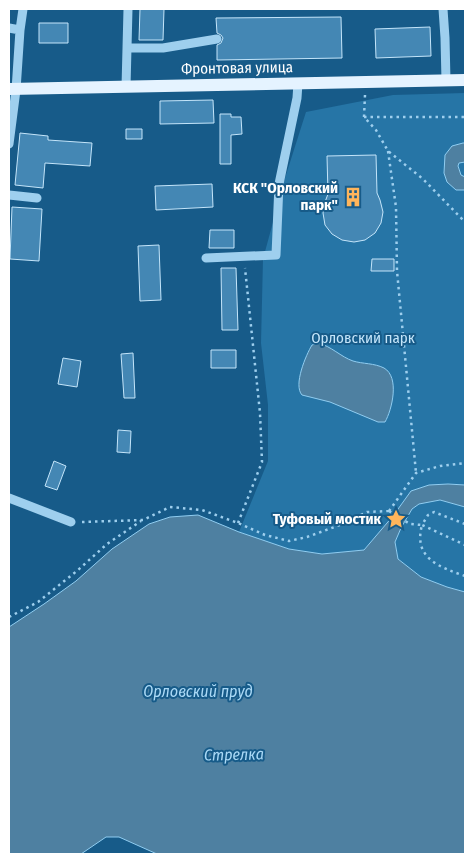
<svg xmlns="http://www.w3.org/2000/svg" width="474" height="863" viewBox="0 0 474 863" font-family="'Fira Sans Condensed',sans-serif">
<rect width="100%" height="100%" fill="#175b89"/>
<path fill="#2675a6" d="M465 93V485L448 484 411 491 393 516 364 550 322 554 289 549 239 532 268 461V405L261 343 263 259 285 178 306 112 393 95Z
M440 500 465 507V592L447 587 421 577 398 559 395 542 401 528 412 509 419 503Z"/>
<path fill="#4e80a1" stroke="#90cdf1" d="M463 143H465V162L459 163 458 166 461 175 465 177V190H456L447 182 444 173 445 155 452 146Z
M318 343C331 346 341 357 353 361 363 364 374 363 384 368 400 377 392 410 385 422H378L330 402 302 395C293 385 306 355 312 345Z
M448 484 465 485V507L440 500 419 504 412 509 401 528 395 542 398 559 421 577 447 587 465 592V854H157L119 837H106L81 854H9V627L44 604 76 581 112 549 149 524 170 517 198 515 239 532 289 549 322 554 364 550 393 516 411 491 429 485Z"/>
<path fill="#4487b4" stroke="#c4e5fa" d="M140 9H164L163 40H139Z
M341 17 342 58 217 60V45L221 43 223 38 221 35 217 33 216 18Z
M39 23H68V43H39Z
M430 27 431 56 376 58 375 29Z
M213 100 214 123 160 124V101Z
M220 114H231V117H241L242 134 231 135V164H220Z
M126 129H142V139H126Z
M20 133 48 136V140L92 143 90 166 45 163 43 188 15 185Z
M376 155 377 193 380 200 383 212 381 223 375 233 365 240 354 242 342 240 332 234 325 225 323 213 325 202 328 194 327 156Z
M212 184 213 207 156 210 155 186Z
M12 207 42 209 39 261 10 259Z
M210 230H234V248H209Z
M159 245 161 300 140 301 138 246Z
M372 259H394V271H371Z
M221 268H236L238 330H222Z
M211 350H236V368H211Z
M133 353 135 398H124L121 354Z
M63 358 81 361 77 387 58 384Z
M118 430 131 431 130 453 117 452Z
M54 461 66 466 57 490 45 486Z"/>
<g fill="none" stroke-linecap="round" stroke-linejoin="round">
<path stroke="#9ecfee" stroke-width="2.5" stroke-dasharray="2.5 4" stroke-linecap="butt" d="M365 95 364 117 376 130 388 151 423 179 465 222
M364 117H465
M388 151 396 207 397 271 416 473
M389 511 410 524 422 525C413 558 439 567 465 576
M389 511 416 473 440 466 465 463
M82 522 143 520 170 507 202 510 238 523 265 535 289 541 307 537 340 525 367 512 389 511
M238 523 262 462 260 413 245 268
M465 524 434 512 428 515 422 525 465 545
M9 617 38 602 78 570 107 544 141 521"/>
<path stroke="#9ecfee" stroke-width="9" d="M443 9 445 38 446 81
M9 28 20 30
M127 48H163L217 39
M126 87 128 9
M9 144 16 90 20 30 23 9
M9 195 37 198
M206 258 276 255 279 184 297 98 298 83
M9 498 71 522"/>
<path stroke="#e5f3ff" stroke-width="12" d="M9 89 465 80"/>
</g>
<defs>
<symbol id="building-bare" viewBox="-9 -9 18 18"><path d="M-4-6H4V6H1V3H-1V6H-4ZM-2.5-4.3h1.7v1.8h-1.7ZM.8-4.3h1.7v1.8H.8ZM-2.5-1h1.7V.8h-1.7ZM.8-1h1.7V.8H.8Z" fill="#ffb55b" stroke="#175b89" stroke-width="2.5" paint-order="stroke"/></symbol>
<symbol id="sight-bare" viewBox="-9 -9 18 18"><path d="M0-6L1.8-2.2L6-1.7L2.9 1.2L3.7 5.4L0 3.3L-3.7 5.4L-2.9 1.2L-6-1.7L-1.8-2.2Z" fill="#ffb55b" stroke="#175b89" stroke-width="2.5" paint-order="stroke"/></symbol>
</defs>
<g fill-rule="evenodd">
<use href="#building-bare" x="339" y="183" width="28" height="28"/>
<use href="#sight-bare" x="382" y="505" width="28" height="28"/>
</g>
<g text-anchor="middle" stroke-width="4" stroke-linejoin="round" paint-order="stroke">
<g font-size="15" fill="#fff" stroke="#175b89">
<text transform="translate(237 68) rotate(-1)" y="5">Фронтовая улица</text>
</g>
<g font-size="15" font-weight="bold" fill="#fff" stroke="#175b89" text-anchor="end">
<text x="338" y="193">КСК "Орловский<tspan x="338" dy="17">парк"</tspan></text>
<text x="381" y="524">Туфовый мостик</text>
</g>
<g font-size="15" fill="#c4e5fa" stroke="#175b89">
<text x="363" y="343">Орловский парк</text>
</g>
<g font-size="16" font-style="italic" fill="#aad9f6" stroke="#175b89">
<text x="198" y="697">Орловский пруд</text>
<text transform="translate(234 754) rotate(-1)" y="6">Стрелка</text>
</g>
</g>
<rect width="474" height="863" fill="none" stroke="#ffffff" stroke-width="20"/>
</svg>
